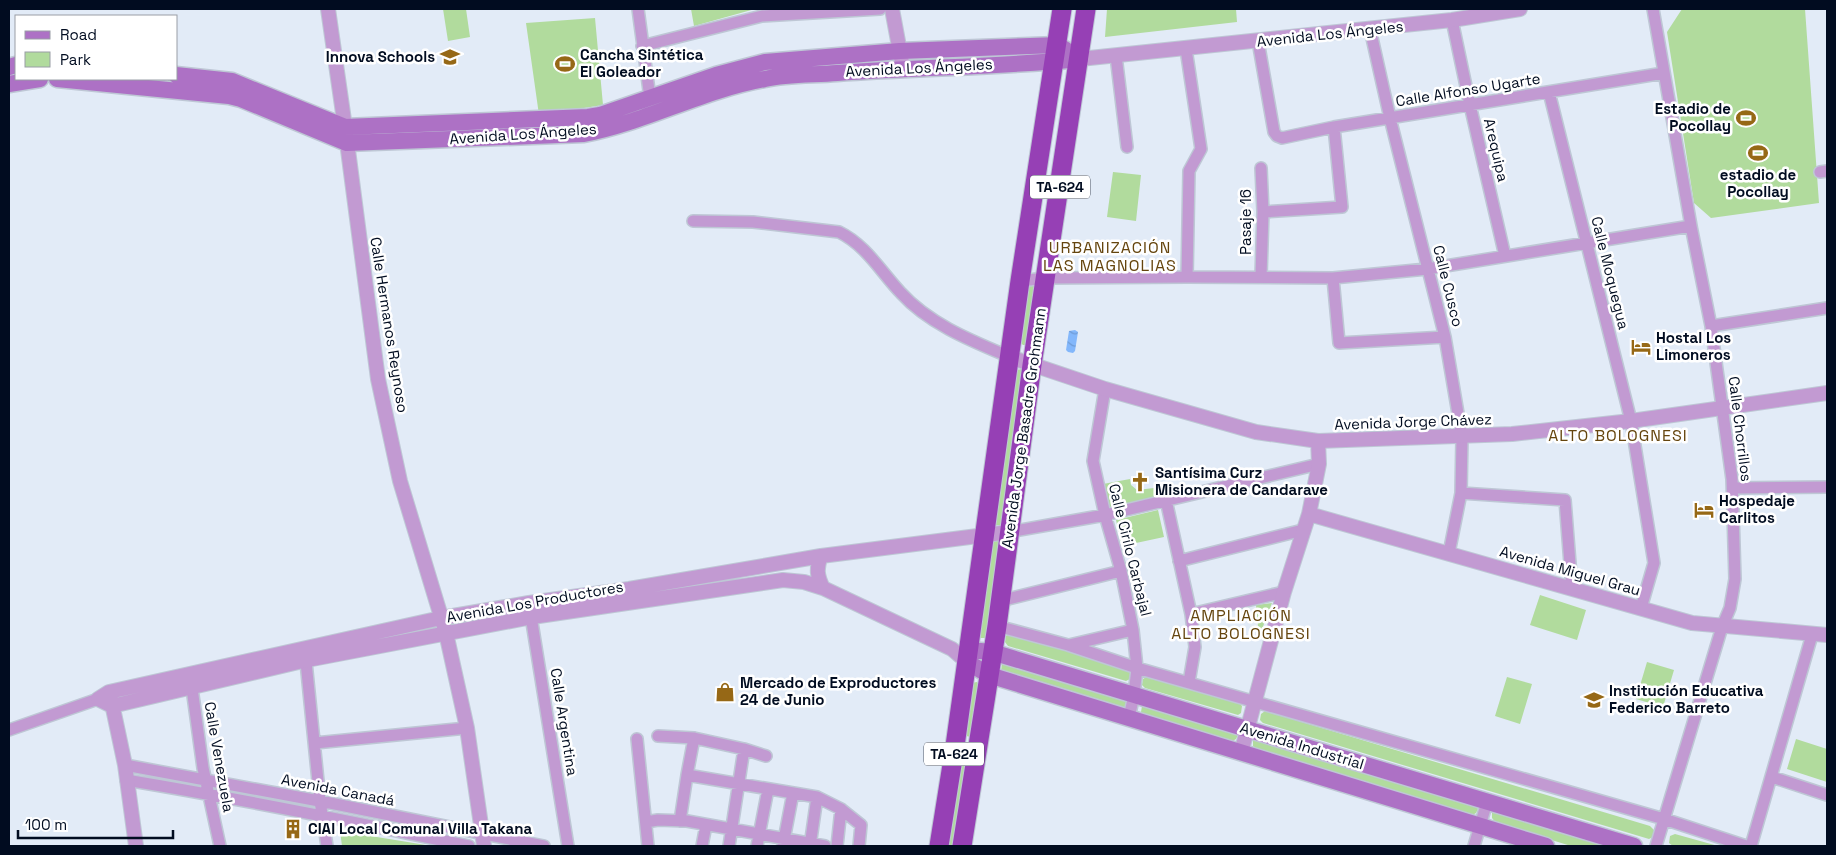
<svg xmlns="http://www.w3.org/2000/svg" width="1836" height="855" viewBox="0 0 1836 855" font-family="'Space Grotesk',sans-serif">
<defs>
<pattern id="water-waves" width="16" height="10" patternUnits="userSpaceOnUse" patternTransform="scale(1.25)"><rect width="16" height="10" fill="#83b7fb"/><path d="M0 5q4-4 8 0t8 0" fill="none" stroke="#6f9cd7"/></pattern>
</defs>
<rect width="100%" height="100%" fill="#e2ebf7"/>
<path fill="#b1db9d" d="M443 9H466L470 37 448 41Z
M691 9H755L694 26Z
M1107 9H1236L1237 22 1105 37Z
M1682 9H1805L1819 203 1711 218 1694 203 1667 32Z
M595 18 603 105 539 115 526 23Z
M1113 172 1141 175 1136 221 1107 217Z
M1036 285 1028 345H1023L1020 342 1027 289 1030 286Z
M1022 369 1001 525H996L993 522 1016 370Z
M1130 479 1131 485 1137 490 1154 488 1162 497 1110 509 1103 484Z
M1158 510 1164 537 1122 546 1116 520Z
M997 540 1001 545 988 635 985 638H981L977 635 991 541Z
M1540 595 1586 610 1577 640 1530 625Z
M1272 603 1259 637 1256 605Z
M1011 633 1127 668 1131 672 1130 679 1126 681 1008 646 1005 642 1006 636Z
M1006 662 1126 698 1129 703 1127 707 1121 710 1001 671 1002 664Z
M1647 662 1674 670 1663 707 1636 699Z
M1148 676 1238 702 1242 706 1241 713 1238 715 1145 688 1142 685 1143 679Z
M1507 677 1532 684 1520 724 1495 716Z
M977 682 981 688 971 737 966 736 963 733 971 683Z
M1146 704 1238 735 1236 739 1231 742 1146 717 1141 712 1142 706Z
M1265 711 1650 826 1654 830 1653 837 1649 839 1263 723 1260 720 1261 714Z
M1261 739 1475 804 1478 809 1476 813 1471 816 1257 751 1253 746V740Z
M1796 739 1827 749V782L1787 769Z
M960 755H966L970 760 957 846H945Z
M1500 811 1614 846H1571L1496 823 1492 818V812Z
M340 831 432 846H342Z
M1675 834 1718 846H1673L1669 843 1670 836Z"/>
<path fill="url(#water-waves)" d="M1075 330 1078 332 1075 351 1073 353 1068 352 1066 350 1069 331Z"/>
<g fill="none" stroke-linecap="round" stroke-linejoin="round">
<defs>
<path id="minor" d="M638 9 650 98
M1653 9 1691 226 1711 326 1732 479 1735 579 1730 608 1722 627 1656 846
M1452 20 1470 105 1505 256
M1370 29 1390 118 1445 337 1462 437 1461 493 1449 553
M1258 41 1274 132 1277 136 1282 138 1334 127 1664 73
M642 46 762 16 880 9
M1186 49 1201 149 1189 171 1187 277
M1116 56 1127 147
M1549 92 1631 421 1654 563 1641 608
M1261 168 1263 212 1261 276
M1820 172 1827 171
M1263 212 1342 207 1334 127
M693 221 753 222 839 232C866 245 881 272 901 293 929 324 972 341 1010 357
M1333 278 1339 343 1445 337
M1020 281 1046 278 1187 277 1333 278 1427 269 1691 226
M1711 326 1827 308
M1105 389 1093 461 1105 515 1121 571 1133 630 1137 668 1134 695 1129 718
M1733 488 1827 487
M1461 493 1565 500 1572 589
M1166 500 1191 614 1195 647 1189 682
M1009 532 1105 515 1319 464
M1179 561 1303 530
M1000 601 1121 571
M530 610 568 846
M1191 614 1284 592
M997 626 1068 645 1137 668 1664 819 1746 846
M1069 645 1133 630
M305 652 320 801 327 846
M191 681 203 768 220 846
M9 730 98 699
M658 736 694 738 744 749 766 756
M694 738 687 775 817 797 841 809 837 846
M637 739 648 846
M315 743 467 728
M125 765 330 803 544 846
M1772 777 1827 795
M126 780C241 799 355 822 469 846
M841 809 861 825 859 846
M680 821 687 775
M646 822 658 820 687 821 825 846
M783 845 793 793
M702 846 706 825
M729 846 744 749
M757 846 768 789
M810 846 817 797
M1474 846 1487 802
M1751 846 1812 635"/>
<path id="tertiary" d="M328 9 345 127 378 379 400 481 446 633 467 728 484 846
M892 9 903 68
M1080 59 1452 20 1520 9
M1010 357 1105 389 1256 432 1318 441 1512 434 1631 421 1827 393
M1309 514 1692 623 1827 635
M821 556C816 569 817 576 823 588
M98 699 109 692 441 618 529 603 629 589 821 556 1009 532
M98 699 112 706 307 660 532 617 783 580 804 582 823 588 952 649 967 662
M111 699 125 765 136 846
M1241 753 1284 592 1309 514 1319 464 1318 441"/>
<path id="secondary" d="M9 67 16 65
M176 75 232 81 345 127 588 117 600 115 716 75 765 62 900 51 1058 45 1066 50
M57 79 229 96 241 99 347 143 584 134C646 122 703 90 765 79 788 74 813 75 837 73 918 67 999 67 1080 59
M9 84 40 79
M969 650 992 652 1634 846
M967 662 989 675 1546 846"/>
<path id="trunk" d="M939 846 955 746 1020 281 1062 9
M962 846 997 626 1032 365 1086 9"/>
</defs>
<use href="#minor" stroke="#bec7d5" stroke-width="14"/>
<use href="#tertiary" stroke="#bec7d5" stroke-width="16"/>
<use href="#secondary" stroke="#bec7d5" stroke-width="19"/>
<use href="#trunk" stroke="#bec7d5" stroke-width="21"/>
<use href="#minor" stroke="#c29ad2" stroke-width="11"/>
<use href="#tertiary" stroke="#c29ad2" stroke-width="14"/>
<use href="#secondary" stroke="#ad71c5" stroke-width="16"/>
<use href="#trunk" stroke="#9640b5" stroke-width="19"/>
</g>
<defs>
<symbol id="school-bare" viewBox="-9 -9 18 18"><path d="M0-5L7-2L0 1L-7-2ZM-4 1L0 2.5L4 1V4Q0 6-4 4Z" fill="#966816" stroke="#fff" stroke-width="2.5" paint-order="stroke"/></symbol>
<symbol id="stadium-bare" viewBox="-9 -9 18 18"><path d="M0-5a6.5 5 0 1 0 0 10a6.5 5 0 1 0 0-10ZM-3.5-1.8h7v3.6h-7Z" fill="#966816" stroke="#fff" stroke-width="2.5" paint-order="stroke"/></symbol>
<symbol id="hotel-bare" viewBox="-9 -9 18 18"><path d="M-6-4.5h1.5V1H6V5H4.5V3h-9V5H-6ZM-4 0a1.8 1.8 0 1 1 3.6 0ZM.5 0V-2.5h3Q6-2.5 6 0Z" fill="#966816" stroke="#fff" stroke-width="2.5" paint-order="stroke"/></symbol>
<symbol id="church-bare" viewBox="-9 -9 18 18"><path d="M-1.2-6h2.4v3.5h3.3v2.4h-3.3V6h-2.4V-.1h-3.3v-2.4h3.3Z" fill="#966816" stroke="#fff" stroke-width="2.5" paint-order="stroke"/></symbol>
<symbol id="shop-bare" viewBox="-9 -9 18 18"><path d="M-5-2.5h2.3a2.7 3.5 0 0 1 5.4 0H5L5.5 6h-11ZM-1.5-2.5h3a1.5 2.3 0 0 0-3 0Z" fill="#966816" stroke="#fff" stroke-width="2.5" paint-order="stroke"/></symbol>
<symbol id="building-bare" viewBox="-9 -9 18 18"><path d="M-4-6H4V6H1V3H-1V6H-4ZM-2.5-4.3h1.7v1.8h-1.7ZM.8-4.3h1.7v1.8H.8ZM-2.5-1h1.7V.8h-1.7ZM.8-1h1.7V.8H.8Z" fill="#966816" stroke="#fff" stroke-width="2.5" paint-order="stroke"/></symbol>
</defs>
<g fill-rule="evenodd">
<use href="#school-bare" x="436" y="43" width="28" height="28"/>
<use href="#stadium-bare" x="551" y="50" width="28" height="28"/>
<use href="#stadium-bare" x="1732" y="104" width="28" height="28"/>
<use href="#stadium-bare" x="1744" y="139" width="28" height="28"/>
<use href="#hotel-bare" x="1627" y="333" width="28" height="28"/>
<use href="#church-bare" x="1126" y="468" width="28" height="28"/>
<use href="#hotel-bare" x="1690" y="496" width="28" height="28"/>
<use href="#shop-bare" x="711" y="678" width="28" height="28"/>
<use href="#school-bare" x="1580" y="686" width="28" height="28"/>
<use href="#building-bare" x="279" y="815" width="28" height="28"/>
</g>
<g text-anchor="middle" stroke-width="5" stroke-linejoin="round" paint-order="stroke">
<g fill="#fff" stroke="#4d5563" stroke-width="1">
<rect x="1030" y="175.5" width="60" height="23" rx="4"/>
<rect x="924" y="742.5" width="60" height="23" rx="4"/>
</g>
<g font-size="14" font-weight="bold" fill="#010c20">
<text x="1060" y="192">TA-624</text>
<text x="954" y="759">TA-624</text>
</g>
<g font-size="15" fill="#010c20" stroke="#fff">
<text transform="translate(1330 34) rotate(-6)" y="5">Avenida Los Ángeles</text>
<text transform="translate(919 68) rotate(-3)" y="5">Avenida Los Ángeles</text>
<text transform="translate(1468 90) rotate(-9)" y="5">Calle Alfonso Ugarte</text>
<text transform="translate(523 134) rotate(-4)" y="5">Avenida Los Ángeles</text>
<text transform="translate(1496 150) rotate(77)" y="5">Arequipa</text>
<text transform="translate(1246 222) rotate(-90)" y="5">Pasaje 16</text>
<text transform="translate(1610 273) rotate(76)" y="5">Calle Moquegua</text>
<text transform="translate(1448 286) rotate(76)" y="5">Calle Cusco</text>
<text transform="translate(389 325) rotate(81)" y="5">Calle Hermanos Reynoso</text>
<text transform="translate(1413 422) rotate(-2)" y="5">Avenida Jorge Chávez</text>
<text transform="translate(1024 428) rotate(-82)" y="5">Avenida Jorge Basadre Grohmann</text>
<text transform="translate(1740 429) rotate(83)" y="5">Calle Chorrillos</text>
<text transform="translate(1130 550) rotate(76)" y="5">Calle Cirilo Carbajal</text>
<text transform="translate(1570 571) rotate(16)" y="5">Avenida Miguel Grau</text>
<text transform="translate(535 602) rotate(-10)" y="5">Avenida Los Productores</text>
<text transform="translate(564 722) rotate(81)" y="5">Calle Argentina</text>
<text transform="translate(1302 746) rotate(17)" y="5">Avenida Industrial</text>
<text transform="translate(219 757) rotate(80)" y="5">Calle Venezuela</text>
<text transform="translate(338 790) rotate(11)" y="5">Avenida Canadá</text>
</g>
<g font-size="15" font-weight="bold" fill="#010c20" stroke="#fff" text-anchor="start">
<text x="580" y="60">Cancha Sintética<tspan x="580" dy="17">El Goleador</tspan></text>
<text x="435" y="62" text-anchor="end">Innova Schools</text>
<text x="1731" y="114" text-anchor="end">Estadio de<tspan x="1731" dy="17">Pocollay</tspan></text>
<text x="1758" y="180" text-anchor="middle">estadio de<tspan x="1758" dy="17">Pocollay</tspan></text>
<text x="1656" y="343">Hostal Los<tspan x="1656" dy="17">Limoneros</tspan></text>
<text x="1155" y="478">Santísima Curz<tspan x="1155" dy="17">Misionera de Candarave</tspan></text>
<text x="1719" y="506">Hospedaje<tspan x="1719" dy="17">Carlitos</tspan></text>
<text x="740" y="688">Mercado de Exproductores<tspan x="740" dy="17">24 de Junio</tspan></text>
<text x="1609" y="696">Institución Educativa<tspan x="1609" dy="17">Federico Barreto</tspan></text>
<text x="308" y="834">CIAI Local Comunal Villa Takana</text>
</g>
<g font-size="16" letter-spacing="1" fill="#65450e" stroke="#fff">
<text x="1110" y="253">URBANIZACIÓN<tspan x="1110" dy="18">LAS MAGNOLIAS</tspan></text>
<text x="1618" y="441">ALTO BOLOGNESI</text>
<text x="1241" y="621">AMPLIACIÓN<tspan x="1241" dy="18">ALTO BOLOGNESI</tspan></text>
</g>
</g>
<rect width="1836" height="855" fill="none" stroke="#010c20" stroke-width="20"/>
<rect x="15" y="15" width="162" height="65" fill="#ffffff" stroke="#999ea6"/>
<rect x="25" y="31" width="25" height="8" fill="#ad71c5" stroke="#999ea6"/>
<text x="60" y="40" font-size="15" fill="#010c20">Road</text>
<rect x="25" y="52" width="25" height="15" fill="#b1db9d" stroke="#999ea6"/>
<text x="60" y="65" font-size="15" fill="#010c20">Park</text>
<path d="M18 830v8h155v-8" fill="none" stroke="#010c20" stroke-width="2.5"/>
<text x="25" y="830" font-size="15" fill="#010c20" stroke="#ffffff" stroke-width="4" paint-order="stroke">100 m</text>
</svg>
